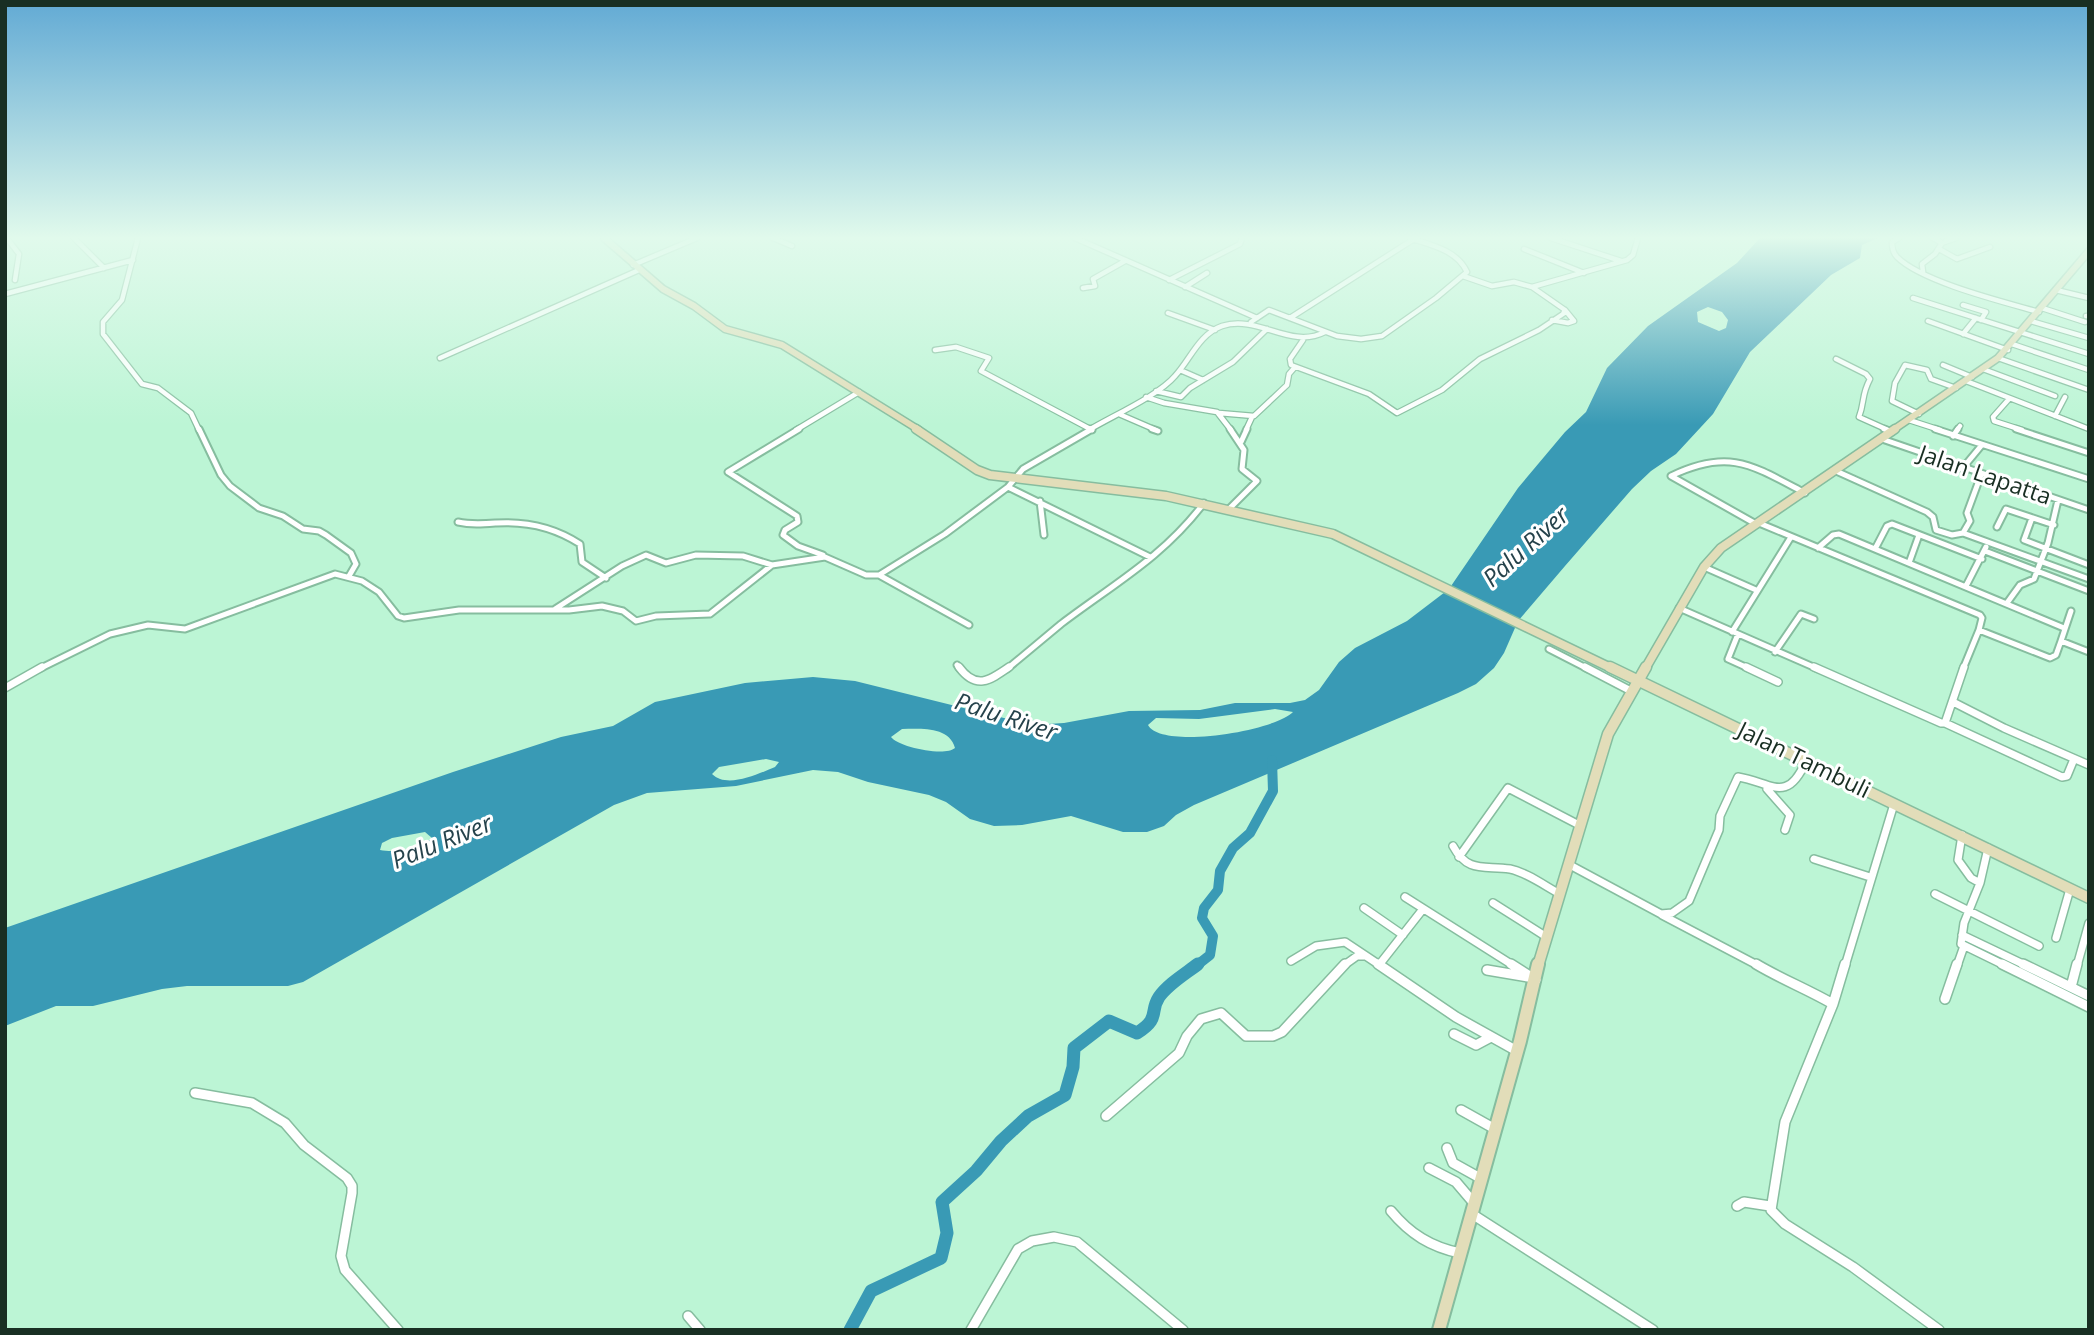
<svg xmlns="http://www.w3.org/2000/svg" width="2094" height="1335" viewBox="0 0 2094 1335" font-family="'Open Sans',sans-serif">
<rect width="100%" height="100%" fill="#bcf5d5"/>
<path fill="#399ab5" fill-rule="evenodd" d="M1760 238H1878L1862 245 1860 258 1831 275 1750 352 1713 414 1676 454 1651 471 1632 489 1565 566 1518 621 1504 653 1494 668 1476 684 1458 693 1194 805 1176 815 1164 826 1147 832H1123L1071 816 1022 825 994 826 970 819 946 802 929 795 868 782 838 772 813 770 736 786 647 793 614 805 303 982 288 986H187L162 989 93 1006H56L5 1026V928L453 772 561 737 613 726 655 702 745 683 813 677 855 681 1032 725 1064 723 1129 711 1200 710 1235 703H1290L1305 700 1319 690 1339 662 1355 648 1407 621 1449 589 1518 488 1565 432 1586 412 1607 368 1648 326 1737 263ZM1708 307 1722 312 1728 320 1726 328 1719 331 1698 322 1697 312ZM1275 709 1293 712C1275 731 1161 750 1148 725L1156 718 1199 719ZM902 729C920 729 949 726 955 748 945 757 898 747 891 737ZM766 759 779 762 775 767C758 774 727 789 712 774L719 767ZM425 832 432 838C420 850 395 853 380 850L382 843 392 838Z"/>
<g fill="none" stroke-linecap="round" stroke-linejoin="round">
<path stroke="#399ab5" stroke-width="10" d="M1196 966 1210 955 1213 936 1202 918 1204 908 1218 890 1220 871 1233 848 1250 833 1273 791 1272 760"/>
<path stroke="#399ab5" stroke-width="13" d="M850 1330 871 1291 941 1258 947 1233 942 1202 976 1171 1001 1141 1028 1116 1065 1095 1073 1067 1074 1048 1109 1021 1137 1033C1161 1018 1149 1012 1159 997 1168 984 1185 974 1198 964"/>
<defs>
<path id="street-far3" d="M74 238 104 268
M138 238 122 300 103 322V334L142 384 158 388 191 413 199 430
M773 238 792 246
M1075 238 1257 318
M1551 238 1621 261
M1899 238 1892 242C1892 248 1893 253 1897 257 1922 282 2004 302 2039 312
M9 241 19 254 15 280
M1942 243 1956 238
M1524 249 1584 273
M1939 249 1957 259 1990 247
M633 265 697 238
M1923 272 1922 264 1935 254 1942 243 1933 238
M1463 276 1492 286 1514 282 1532 287 1627 260 1633 255 1638 238
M1169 280 1240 244 1242 238
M1185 287 1207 273
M1083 288 1095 286 1093 279 1125 261
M2056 290 2089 298
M5 294 133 260
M1913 298 2089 354
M1963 305 1986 312 1981 320
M2042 308 2085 322
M1168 313 1215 330
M2086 316H2089
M1290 318 1414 239
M1552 320 1568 323 1574 321 1565 310
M1928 321 2008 350
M2031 321 2089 338
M1251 322 1269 310 1337 336 1361 339 1382 336 1436 298 1467 272C1457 250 1431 245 1410 238
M1963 334 1976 318
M1303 340 1290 359 1291 365 1369 394 1397 413 1442 390 1480 359 1539 330 1563 314 1565 310 1532 287
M2012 344 2089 370
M935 350 956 347 989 358 981 371 1092 430
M440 358 639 270
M1998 358 2089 390
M1836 359 1866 374 1870 379C1861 396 1865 401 1859 417L1888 430
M1943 365 1972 377
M1983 369 2055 396
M1180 370 1203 380
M1966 381 2089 429
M1156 391 1181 397 1190 388 1233 362 1267 329
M1146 397 1164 403 1217 412 1231 430
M2009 399 1993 417 1994 421 2022 430
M1219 413 1254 416 1287 385 1289 374 1295 367
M1119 414 1156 430
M1919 414 1892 401 1895 383 1905 365 1927 370 1931 379 1956 388
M2055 416 2065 397
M1909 420 1940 430
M796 430 859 392
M1089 430C1112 416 1158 396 1175 376 1190 360 1199 334 1222 326 1258 314 1290 350 1325 332
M1246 430 1252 417
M1957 430 1960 426"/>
<path id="street-far2" d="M199 429 221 475 230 486 259 508 283 516 303 529 319 531 326 535 351 553 356 564 349 576
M799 429 728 472 797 516 798 522 785 530 783 535 798 546 823 555
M1089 429 1092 430
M1152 429 1158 431
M1230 429 1244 450 1242 469 1257 481 1230 508
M1884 429 1892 432
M1935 429 2089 479
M2016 429 2089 453
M1953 436 1958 429
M1882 439 2089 510
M1241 442 1247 429
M1962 469 1981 446
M1836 471 1927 512 1933 517 1936 530 1952 535 1963 533 1970 521 1967 513 1981 475
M1008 487 1150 557
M1040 501 1044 535
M2032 518 2024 540 2089 565
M458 522C471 525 483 524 496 523 527 521 554 527 580 544L582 562 606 578
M1759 523 1980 615 1982 618 1979 630
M1756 524 1671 476C1729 448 1752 465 1805 493
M1997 527 2006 509 2054 525
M1963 533 2089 579
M1818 548 1833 535 1839 534 2064 628
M1875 549 1887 526 1892 524 1982 559
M1985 551 2089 591
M1909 563 1919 535
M1704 567 1756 590
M879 575 969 625
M1966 586 1986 547
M2007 603 2020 585 2034 579 2048 543 2058 500
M1679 608 1818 669
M555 609 622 566 646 555 666 563 696 555 743 556 772 565
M1732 632 1791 537
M1738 634 1728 659 1750 669
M2061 641 2071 611
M1549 649 1588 669
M1775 652 1801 614 1814 619
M957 665 960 669
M39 669 110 634 148 625 185 629 335 574 362 581 379 592 398 616 404 618 459 610H569L602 606 623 611 636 621 656 616 710 614 772 565 825 557 866 575H879L945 534 1008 487 1023 469 1092 429
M1007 669C1025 654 1043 639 1061 624 1115 583 1162 558 1204 503
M1963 669 1979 630 2050 658 2056 655 2061 641 2089 652"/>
<path id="street-far1" d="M959 667C976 690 989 681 1009 667
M1585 667 1631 691
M1746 667 1778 682
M1814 667 1941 723H1945L1964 667
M5 688 42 667
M1953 702 2004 728 2089 765
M1945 723 2062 777 2067 776 2074 759
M1767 789 1790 815 1785 830
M1962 835 1958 860 1971 878 1980 883 1964 923 1961 944 2006 966
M1453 846C1468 874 1485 865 1510 869 1526 872 1545 886 1560 894
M1459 857 1508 788 1581 826
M1814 859 1870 877
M1568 864 1661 914 1672 913 1689 901 1719 830 1720 816 1738 777C1771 782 1787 805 1806 761
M1980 883 1988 848
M1935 894 2039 946
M1405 897 1514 966
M1493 903 1545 936
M1364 908 1403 935
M1662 915 1759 966
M1962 935 2027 966
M2056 938 2070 889
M1291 961 1316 946 1345 942 1381 966
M1379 965 1423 909
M1343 966 1357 956H1366
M1845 966 1894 804
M1957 966 1964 946
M2077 966 2089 923"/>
<path id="street" d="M1378 964 1456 1017 1517 1051
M1511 964 1536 980
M1756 964C1781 979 1807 989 1833 1004
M1845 964 1833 1004 1785 1122 1771 1210 1785 1224 1853 1267 1939 1330
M2002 964 2089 1007
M2023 964 2089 996
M1487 970 1528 977
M2071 987 2077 964
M1945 999 1957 964
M1454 1034 1476 1045 1491 1037
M195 1093 252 1103 285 1123 304 1145 347 1178 352 1186V1193L341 1256 345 1270 398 1330
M1461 1110 1495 1129
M1106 1116 1179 1053 1187 1036 1201 1019 1221 1013 1246 1036H1273L1282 1032 1345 964
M1447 1148 1453 1163 1480 1178
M1429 1168 1456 1182 1473 1202
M1737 1206 1744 1202 1770 1206
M1391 1211C1410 1234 1431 1247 1460 1253
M1472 1214 1653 1330
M688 1316 700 1330
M971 1330 1018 1249 1032 1241 1054 1237 1077 1242 1183 1330"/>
<path id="secondary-far3" d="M604 238 663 289 694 306 725 329 782 345 919 430
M1893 430 1998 358 2089 251"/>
<path id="secondary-far2" d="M916 429 977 470 990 475 1166 496 1333 534 1613 669
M1645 669 1704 567 1721 548 1895 429"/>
<path id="secondary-far1" d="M1610 667 2089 898
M1538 966 1608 734 1646 667"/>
<path id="secondary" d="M1439 1330 1520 1041 1538 964"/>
</defs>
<use href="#street-far3" stroke="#86bd9f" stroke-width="7"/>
<use href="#street-far2" stroke="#86bd9f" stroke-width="9"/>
<use href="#street-far1" stroke="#86bd9f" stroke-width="10"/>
<use href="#street" stroke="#86bd9f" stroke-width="12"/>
<use href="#secondary-far3" stroke="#86bd9f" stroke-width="9"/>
<use href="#secondary-far2" stroke="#86bd9f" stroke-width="11"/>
<use href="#secondary-far1" stroke="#86bd9f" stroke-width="13"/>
<use href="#secondary" stroke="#86bd9f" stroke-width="16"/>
<use href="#street-far3" stroke="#fff" stroke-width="4.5"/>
<use href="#street-far2" stroke="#fff" stroke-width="5"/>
<use href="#street-far1" stroke="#fff" stroke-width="7"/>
<use href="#street" stroke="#fff" stroke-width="9"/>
<use href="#secondary-far3" stroke="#e2ddb9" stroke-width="6"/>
<use href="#secondary-far2" stroke="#e2ddb9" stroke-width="8"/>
<use href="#secondary-far1" stroke="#e2ddb9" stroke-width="10"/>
<use href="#secondary" stroke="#e2ddb9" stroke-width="12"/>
</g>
<linearGradient id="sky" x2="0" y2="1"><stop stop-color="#62aad4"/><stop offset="0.56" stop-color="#e1faec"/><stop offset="1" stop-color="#e1faec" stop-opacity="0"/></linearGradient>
<rect width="2094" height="425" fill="url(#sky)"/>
<g text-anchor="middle" stroke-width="6" stroke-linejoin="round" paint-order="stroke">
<g font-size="23" fill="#192f23" stroke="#fff">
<text transform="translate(1985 475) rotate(19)" y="8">Jalan Lapatta</text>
<text transform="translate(1804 760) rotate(26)" y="8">Jalan Tambuli</text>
</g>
<g font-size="24" font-style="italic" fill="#25424b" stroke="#fff">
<text transform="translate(1526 547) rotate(-42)" y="8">Palu River</text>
<text transform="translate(1006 717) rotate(18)" y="8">Palu River</text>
<text transform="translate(442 842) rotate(-22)" y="8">Palu River</text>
</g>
</g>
<rect width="2094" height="1335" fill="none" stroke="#192f23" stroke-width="14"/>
</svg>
